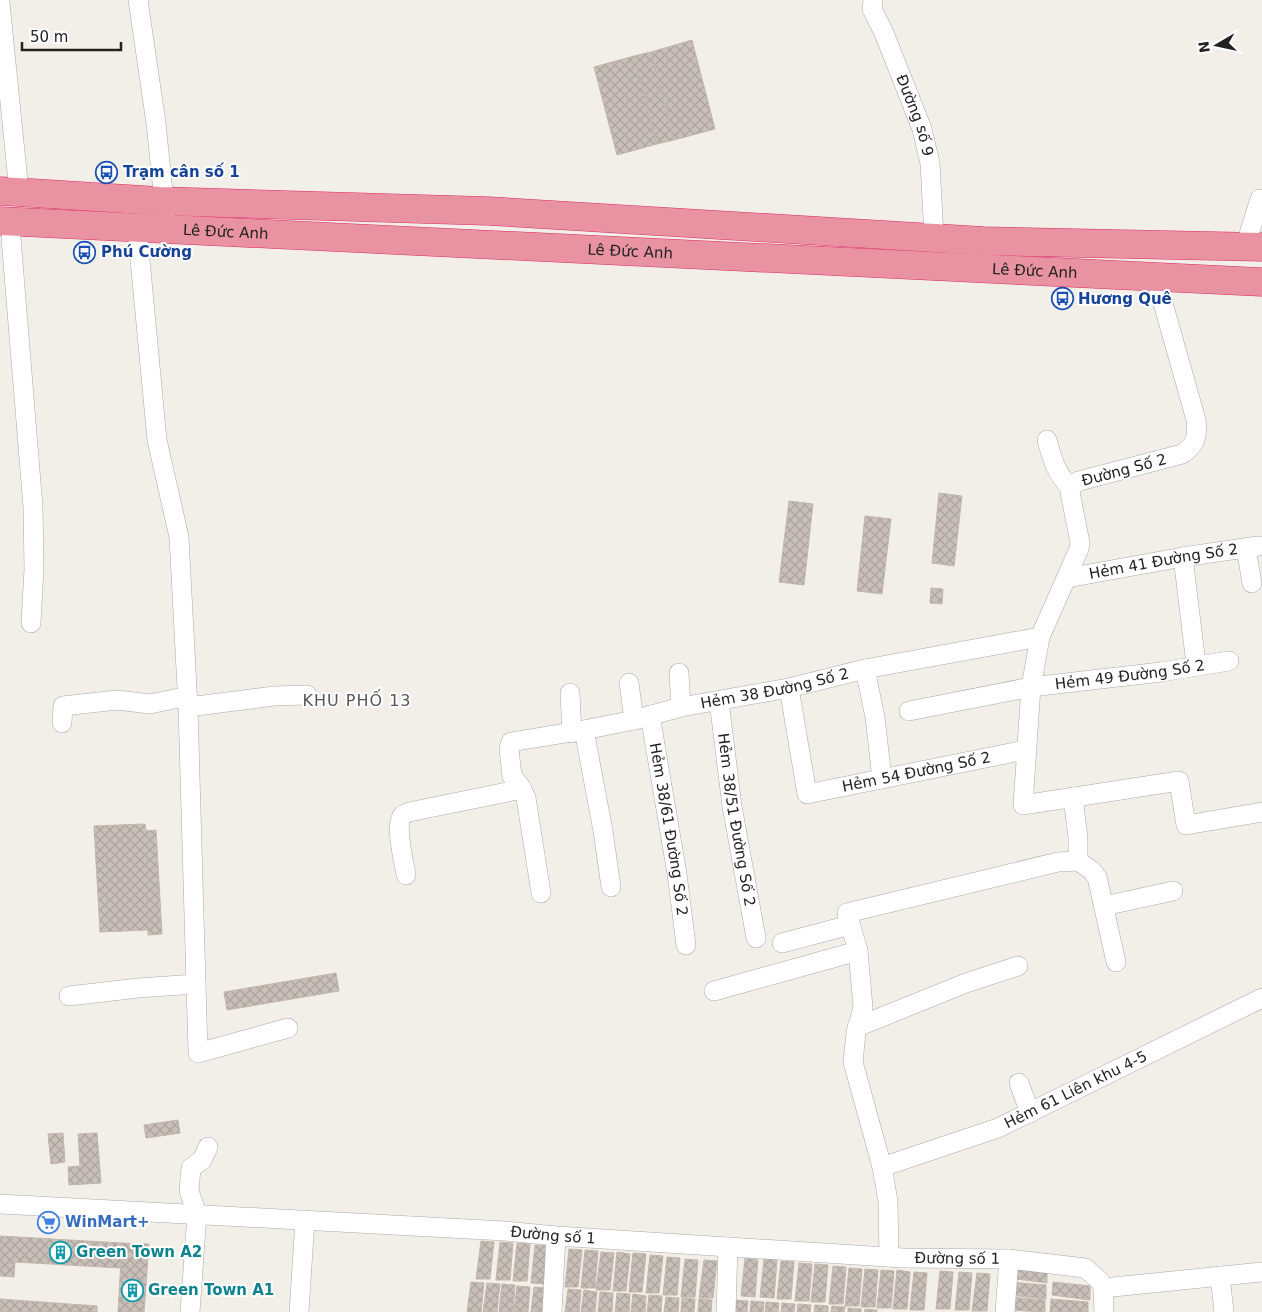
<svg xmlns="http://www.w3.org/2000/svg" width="1262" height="1312" viewBox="0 0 1262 1312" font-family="'DejaVu Sans',sans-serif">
<defs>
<pattern id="building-cross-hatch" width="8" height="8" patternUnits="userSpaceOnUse" patternTransform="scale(1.25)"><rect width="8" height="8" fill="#c7bfb8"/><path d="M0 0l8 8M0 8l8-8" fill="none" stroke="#aba49e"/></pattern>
</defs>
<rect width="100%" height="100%" fill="#f2efe9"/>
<path fill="url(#building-cross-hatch)" stroke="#c4b6ab" d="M692 40 715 129 674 140 651 52Z
M651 52 674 140 657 144 634 56Z
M634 56 657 144 617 155 594 67Z
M939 493 962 496 954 566 932 563Z
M789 501 813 504 804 585 779 582Z
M865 516 891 519 882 594 857 591Z
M931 588 943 589 942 604 930 603Z
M145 824 146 831 156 830 162 934 148 935V930L100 932 94 826Z
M336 973 339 991 227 1010 224 992Z
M178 1120 180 1133 146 1138 144 1125Z
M63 1133 65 1162 51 1164 48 1134Z
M97 1133 101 1183 69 1185 68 1167 80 1166 78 1134Z
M0 1236 122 1243 120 1268 15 1262 14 1277 0 1276Z
M481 1241 494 1242 490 1279H476Z
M500 1242 513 1243 510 1280H496Z
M122 1243 149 1244 144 1312H118Z
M517 1243 530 1244 527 1281H513Z
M535 1245 548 1246 544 1284 531 1283Z
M569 1249 582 1250 578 1287H565Z
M585 1250 598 1251 595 1288H581Z
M601 1252 614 1253 610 1290H596Z
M617 1252 630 1254 626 1291H613Z
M633 1253 646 1254 642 1292H629Z
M650 1255 663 1256 659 1293H646Z
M667 1257 680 1258 677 1295H663Z
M745 1258 758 1260 755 1297 741 1296Z
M685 1259 698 1260 695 1297H681Z
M764 1259 777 1260 774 1298 760 1297Z
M704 1260 717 1261 713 1298H699Z
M781 1261 794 1262 791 1299H777Z
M799 1263 812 1264 809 1301H795Z
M815 1264 828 1265 825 1302H811Z
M1010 1265 1047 1269V1283L1009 1278Z
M833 1266 846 1267 843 1304H829Z
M849 1268 862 1269 859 1306H845Z
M865 1269 878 1270 875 1307H861Z
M881 1270 894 1271 891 1308H877Z
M897 1270 910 1272 907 1309H893Z
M940 1271 953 1272 950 1309H936Z
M914 1272 927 1273 924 1310H910Z
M959 1272 972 1273 969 1310H955Z
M977 1273 990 1274 987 1311H972Z
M471 1282 484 1283 481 1312H467Z
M1009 1282 1046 1285V1299L1008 1295Z
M1053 1282 1090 1286V1300L1052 1295Z
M487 1283 500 1284 497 1312H483Z
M502 1284 515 1285 513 1312H499Z
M517 1286 530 1287 528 1312H514Z
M534 1287 547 1288 545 1312H531Z
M568 1289 581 1290 579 1312H565Z
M584 1290 597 1292 595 1312H581Z
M600 1292 613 1293 612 1312H598Z
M617 1293 630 1294 629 1312H615Z
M633 1294 646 1296 645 1312H631Z
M649 1295 662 1296 661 1312H647Z
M666 1297 679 1298 678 1312H664Z
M1008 1297 1045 1300V1312L1007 1310Z
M682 1298 695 1299 694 1312H681Z
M0 1299 97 1306V1312H0Z
M699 1299 712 1300 711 1312H698Z
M1051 1299 1088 1302V1312H1050Z
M735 1300 748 1301 747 1312H734Z
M751 1301 764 1302 763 1312H750Z
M766 1302 779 1303 778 1312H765Z
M782 1303 795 1304 794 1312H781Z
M798 1304 811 1305 810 1312H797Z
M815 1305 828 1306V1312H814Z
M832 1306 845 1307 844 1312H831Z
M848 1308 861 1309V1312H848Z
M865 1309 877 1310V1312H864Z"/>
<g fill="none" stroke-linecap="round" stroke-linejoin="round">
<defs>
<g id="minor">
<path d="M138 0 156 123 165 212"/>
<path id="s1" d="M873 0 872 9 884 33 922 129 930 163 934 237"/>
<path d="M0 3 19 192"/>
<path d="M137 228 157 440 179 537 188 707 198 1053 288 1028"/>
<path d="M11 238 33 507 34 569 31 623"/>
<path d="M1245 247 1260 199"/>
<path d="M1158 277 1159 289 1196 420C1198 436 1196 445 1182 454L1079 481 1070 487V492L1080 543 1079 549 1040 637 1031 687 1023 805 1179 781 1186 825 1262 812"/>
<path d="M1047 440C1052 458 1056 474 1070 487"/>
<path d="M1246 548 1252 583"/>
<path d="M1183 557 1195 656"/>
<path id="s2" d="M1067 578 1183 557 1258 546"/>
<path d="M865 669 875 717 882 779"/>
<path d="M679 673 681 707"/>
<path d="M629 683 634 720"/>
<path id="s3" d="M789 688 807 794 1025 750"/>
<path d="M570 693 572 733"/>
<path id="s4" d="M719 701 732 806 756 938"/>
<path d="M188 707 274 696 307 695"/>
<path id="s5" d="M909 711 1031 687 1161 672 1229 661"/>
<path id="s6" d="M650 715 677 874 686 945"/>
<path d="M62 723 63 706 117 700 150 704 179 698 187 699"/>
<path d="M584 730 603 831 611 887"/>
<path d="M1078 861 1091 870 1097 877 1116 962"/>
<path d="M406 875C404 862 395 827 402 816 404 814 406 813 409 812L522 789"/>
<path id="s7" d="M541 893 526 798 520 786 512 776 509 749 511 742 584 730 634 720 681 707 789 688 865 669 1040 637"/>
<path d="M1104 906 1173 891"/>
<path d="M782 943 850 925"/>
<path d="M714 991 858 951"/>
<path d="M69 996 138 988 196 984"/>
<path d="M857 1027 966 983 1018 966"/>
<path d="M1019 1083 1030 1113"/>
<path id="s8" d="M882 1167 998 1128 1262 998"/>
<path id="s9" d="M0 1204 505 1231 556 1236 903 1258 1009 1259 1085 1268 1100 1281 1103 1288 1104 1312"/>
<path d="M889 1257 888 1201 882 1167 853 1062 856 1033 863 1007 858 951 847 913 1058 862 1078 861V838L1073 797"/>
<path d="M1220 1276 1224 1312"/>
<path d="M1103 1288 1262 1272"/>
<path d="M190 1312 197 1214 189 1191 191 1168 202 1160 208 1147"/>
<path d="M299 1312 305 1220"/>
<path d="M552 1312 556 1236"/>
<path d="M726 1312 728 1247"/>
<path d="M1005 1312 1009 1259"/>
</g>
<g id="highway">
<path d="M0 191 159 201 488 211 984 241 1262 247"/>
<path id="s10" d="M0 221 1262 282"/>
</g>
</defs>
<use href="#minor" stroke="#a9a9a9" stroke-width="20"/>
<use href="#highway" stroke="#dc2a67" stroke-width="29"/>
<use href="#minor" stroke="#fff" stroke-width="19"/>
<use href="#highway" stroke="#e892a2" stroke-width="28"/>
</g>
<defs>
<symbol id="bus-ring" viewBox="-11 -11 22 22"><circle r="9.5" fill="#fff" stroke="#1a4fb4" stroke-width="1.5"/><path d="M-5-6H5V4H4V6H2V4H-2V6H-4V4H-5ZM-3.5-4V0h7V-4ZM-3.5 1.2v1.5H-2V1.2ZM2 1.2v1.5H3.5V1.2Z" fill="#1a4fb4"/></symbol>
<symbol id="supermarket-ring" viewBox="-11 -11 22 22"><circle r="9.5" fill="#fff" stroke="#3f7fe0" stroke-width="1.5"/><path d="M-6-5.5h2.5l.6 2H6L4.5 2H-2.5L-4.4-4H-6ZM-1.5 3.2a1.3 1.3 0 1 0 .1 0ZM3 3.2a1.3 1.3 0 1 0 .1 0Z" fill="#3f7fe0"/></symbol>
<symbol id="building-ring" viewBox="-11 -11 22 22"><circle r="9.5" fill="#fff" stroke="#0f9aa8" stroke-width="1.5"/><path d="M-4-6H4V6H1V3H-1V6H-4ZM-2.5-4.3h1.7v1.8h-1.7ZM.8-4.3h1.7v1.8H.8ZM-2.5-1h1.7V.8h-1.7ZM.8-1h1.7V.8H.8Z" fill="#0f9aa8"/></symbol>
</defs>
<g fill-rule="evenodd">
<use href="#bus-ring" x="94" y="160" width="25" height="25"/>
<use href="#bus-ring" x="72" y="240" width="25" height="25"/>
<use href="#bus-ring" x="1050" y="286" width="25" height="25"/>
<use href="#supermarket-ring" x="36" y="1210" width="25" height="25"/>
<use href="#building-ring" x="48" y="1240" width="25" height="25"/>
<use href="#building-ring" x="120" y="1278" width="25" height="25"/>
</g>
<g text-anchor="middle" stroke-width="4" stroke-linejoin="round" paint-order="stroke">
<g font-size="15" fill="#222" stroke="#fff">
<text dy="5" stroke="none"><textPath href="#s1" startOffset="124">Đường số 9</textPath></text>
<text dy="5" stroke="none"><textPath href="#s10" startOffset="226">Lê Đức Anh</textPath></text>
<text dy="5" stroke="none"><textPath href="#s10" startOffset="631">Lê Đức Anh</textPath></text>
<text dy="5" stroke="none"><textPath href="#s10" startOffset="1036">Lê Đức Anh</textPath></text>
<text transform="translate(1124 470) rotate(-15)" y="5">Đường Số 2</text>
<text dy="5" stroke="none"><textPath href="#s2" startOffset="98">Hẻm 41 Đường Số 2</textPath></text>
<text dy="5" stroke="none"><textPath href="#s5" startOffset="224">Hẻm 49 Đường Số 2</textPath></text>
<text dy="5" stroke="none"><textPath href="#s7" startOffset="426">Hẻm 38 Đường Số 2</textPath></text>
<text dy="5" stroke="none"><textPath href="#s3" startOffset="219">Hẻm 54 Đường Số 2</textPath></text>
<text dy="5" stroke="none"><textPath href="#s4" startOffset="120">Hẻm 38/51 Đường Số 2</textPath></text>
<text dy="5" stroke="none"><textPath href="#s6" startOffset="116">Hẻm 38/61 Đường Số 2</textPath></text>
<text dy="5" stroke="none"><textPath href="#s8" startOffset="209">Hẻm 61 Liên khu 4-5</textPath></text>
<text dy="5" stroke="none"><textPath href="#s9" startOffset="554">Đường số 1</textPath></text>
<text dy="5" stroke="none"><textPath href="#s9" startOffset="959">Đường số 1</textPath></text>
</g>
<g font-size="15" font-weight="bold" fill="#164399" stroke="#fff" text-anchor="start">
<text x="123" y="177">Trạm cân số 1</text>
<text x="101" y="257">Phú Cường</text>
<text x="1078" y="304">Hương Quê</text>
</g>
<g font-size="15" font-weight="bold" fill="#366cbe" stroke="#fff" text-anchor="start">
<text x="65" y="1227">WinMart+</text>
</g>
<g font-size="15" font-weight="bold" fill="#0d838f" stroke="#fff" text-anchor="start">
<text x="76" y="1257">Green Town A2</text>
<text x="148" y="1295">Green Town A1</text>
</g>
<g font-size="16" letter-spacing="1" fill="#555" stroke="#fff">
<text x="357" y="706">KHU PHỐ 13</text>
</g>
</g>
<g transform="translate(1217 45) rotate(261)" stroke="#ffffff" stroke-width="4" paint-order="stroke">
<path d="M0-4L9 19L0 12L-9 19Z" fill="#222222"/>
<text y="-8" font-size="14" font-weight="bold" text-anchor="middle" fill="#222222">N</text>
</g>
<path d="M22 42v8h99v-8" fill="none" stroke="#222222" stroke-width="2.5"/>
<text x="30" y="42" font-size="15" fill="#222222" stroke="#ffffff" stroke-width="4" paint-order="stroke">50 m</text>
</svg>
